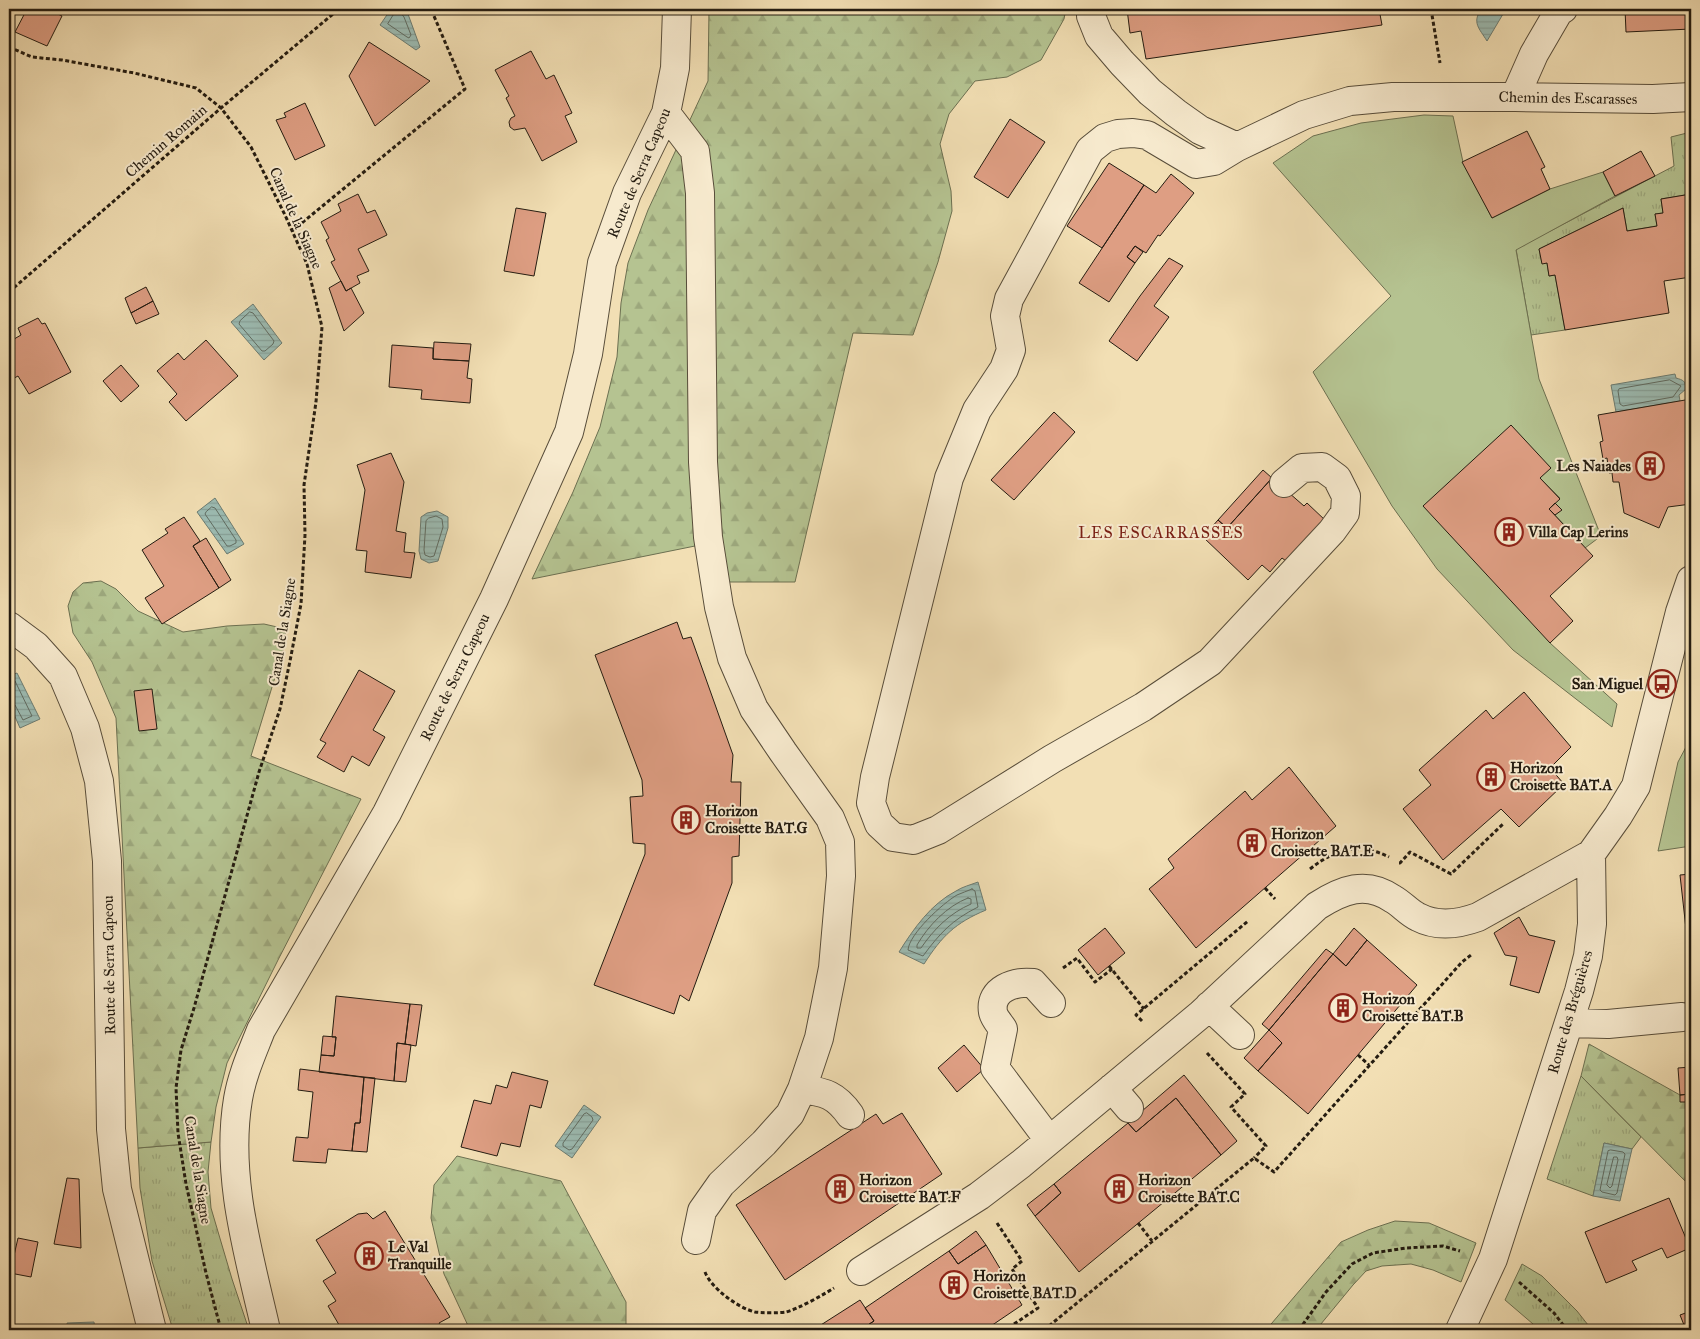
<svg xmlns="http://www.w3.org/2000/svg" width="1700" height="1339" viewBox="0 0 1700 1339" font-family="'IM FELL Great Primer',serif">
<defs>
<pattern id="grass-tufts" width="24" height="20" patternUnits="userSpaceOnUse" patternTransform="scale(1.25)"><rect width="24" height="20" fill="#b5c391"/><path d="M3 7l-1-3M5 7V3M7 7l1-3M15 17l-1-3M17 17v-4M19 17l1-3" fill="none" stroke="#9ca77c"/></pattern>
<pattern id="forest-firs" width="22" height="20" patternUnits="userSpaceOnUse" patternTransform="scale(1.25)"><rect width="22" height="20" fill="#b5c391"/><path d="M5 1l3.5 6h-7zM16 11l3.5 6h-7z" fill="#9ca77c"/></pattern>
<pattern id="water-rules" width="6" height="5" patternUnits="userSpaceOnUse" patternTransform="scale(1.25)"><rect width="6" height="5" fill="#9cbcb3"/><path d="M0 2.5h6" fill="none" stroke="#86a199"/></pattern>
</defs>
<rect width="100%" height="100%" fill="#f2dfb4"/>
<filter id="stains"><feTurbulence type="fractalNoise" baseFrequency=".004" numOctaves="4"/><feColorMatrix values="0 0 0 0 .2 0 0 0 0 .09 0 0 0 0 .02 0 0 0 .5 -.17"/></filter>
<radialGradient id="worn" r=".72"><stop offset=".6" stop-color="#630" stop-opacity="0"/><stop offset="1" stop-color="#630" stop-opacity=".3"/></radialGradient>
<path fill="url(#grass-tufts)" stroke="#6c7051" d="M1691 132V194L1661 199 1663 213 1655 214 1657 226 1627 231 1623 208 1539 249 1542 263H1547L1549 276 1555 275 1565 330 1531 335 1516 249 1674 166 1671 137Z
M1581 1076 1641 1137 1632 1149 1604 1143 1593 1196 1547 1179Z
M211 1142 208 1172 211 1208 232 1279 249 1330H173L152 1261 140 1188 138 1148Z
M1522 1264 1542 1276 1577 1311 1592 1330H1540L1505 1300Z"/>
<path fill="url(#forest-firs)" stroke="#6c7051" d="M709 9H1066L1064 19 1041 60 1007 77 975 81 949 114 940 144 951 191 952 211 938 262 913 335 853 333 795 582H728L695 546 532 579 573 492 600 427 617 357 621 303 628 263 648 210 708 81Z
M101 581 116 589 138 611 183 632 227 626 264 624 286 629 283 651 251 756 361 799 278 960 227 1063 216 1107 211 1142 138 1148 116 718 92 662 73 633 68 606 73 592 83 583Z
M1589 1044 1680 1095 1681 1102 1691 1094V1187L1581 1076Z
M457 1156 561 1181 626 1302V1330H470L444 1274 431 1218 434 1185Z
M1395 1221 1429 1223 1476 1243 1461 1282 1433 1270 1411 1264 1382 1266 1366 1271 1353 1285 1316 1330H1266L1341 1242 1368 1230Z"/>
<path fill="#b5c391" stroke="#6c7051" d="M1424 115 1453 116 1463 162 1492 218 1550 189 1603 172 1615 196 1516 250 1539 379 1601 536 1585 548 1555 515 1561 510 1555 503 1560 498 1540 478 1511 425 1550 643 1617 704 1612 727 1513 650 1437 569 1392 506 1313 372 1391 296 1273 163 1313 136 1361 123Z
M1691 744V846L1658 851 1678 762 1686 747Z"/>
<path fill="url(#water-rules)" stroke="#6c7c72" d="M391 9H402L408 14 420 47 416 50 380 25Z
M1481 9H1506L1487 41C1479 28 1472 23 1481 9Z
M253 304 282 343 264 360 231 322Z
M1675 374 1676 378C1683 380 1686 381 1686 389L1679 395 1680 401 1616 412 1611 385Z
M215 498 244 544 227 554 197 512Z
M437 511 448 517V528L438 561 429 563 421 559 419 551 421 517 427 513Z
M17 673 40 719 20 728 9 703V676Z
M978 882 986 910C955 923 942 936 924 964L899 952C914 928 931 904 956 891 962 887 970 885 978 882Z
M584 1105 601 1117 572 1158 555 1146Z
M1604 1143 1632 1149 1620 1201 1593 1196Z
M94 1322 95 1330H68L67 1323Z"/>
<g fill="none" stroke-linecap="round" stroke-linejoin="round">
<path stroke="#606c62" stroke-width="1" d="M396 11H399L404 17 411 35 409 38 407 37 388 24Z
M250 312 253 313 274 341 273 344 265 351H262L239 324 240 321Z
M1670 380 1681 386 1673 397 1623 406 1620 404 1618 391 1619 389Z
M212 507 215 508 236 540V543L230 546H227L205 514 206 512Z
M429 518 436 516 442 519 443 527 434 556 430 557 425 555 424 550 426 521Z
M9 681H15L32 716 23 720 15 705 9 703
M972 889 975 891 978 907C952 920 940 933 923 956L908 950C909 934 943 903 957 895 962 893 967 891 972 889Z
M968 898 971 899V904C950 913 934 929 921 948H917V945C928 926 947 906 968 898Z
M587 1113 592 1117 593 1120 572 1149 569 1150 563 1146V1143L584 1114Z
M1611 1150 1623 1152 1625 1154 1617 1193 1615 1195 1602 1192 1600 1190 1608 1151Z
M1614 1157H1617L1618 1160 1612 1186 1610 1188 1607 1185Z"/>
</g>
<path fill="#de9e83" stroke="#241c11" d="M27 9H48L62 16 47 46 15 32Z
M1127 9H1379L1382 25 1146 59 1141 31 1130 33Z
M1625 9H1691V29L1626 32Z
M369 42 430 81 375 126 349 76Z
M531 51 546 79 554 75 572 113 565 116 577 142 542 161 525 128 514 130 510 127 509 122 511 118 515 116 506 98 509 96 495 70Z
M305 103 325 146 295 160 276 120 286 117 284 113Z
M1010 119 1045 142 1008 198 974 177Z
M1527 131 1545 167 1541 169 1550 189 1492 218 1462 162Z
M1641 151 1655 176 1615 196 1603 172Z
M1109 163 1144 185 1102 248 1067 226Z
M1171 174 1194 193 1160 236 1158 235 1146 253 1135 246 1127 257 1135 263 1109 302 1079 283 1144 185 1156 193Z
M358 194 367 213 375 210 387 235 358 249 369 271 357 276 360 283 346 291 331 262 335 260 326 240 329 238 321 222 341 211 338 204Z
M1691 194V277L1664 281 1669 313 1565 330 1555 275 1549 276 1547 263 1542 264 1539 249 1623 208 1627 231 1657 226 1655 214 1663 213 1661 199Z
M516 208 546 213 534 276 504 271Z
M1135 246 1143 252 1135 263 1127 257Z
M1169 258 1183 266 1154 306 1169 317 1137 361 1109 341 1140 296Z
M341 281 346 291 351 288 364 313 344 331 329 288Z
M146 287 153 301 131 313 125 298Z
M153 301 159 314 136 324 131 313Z
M38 318 42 324 45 323 71 372 29 394 18 376 9 381V342L21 335 18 328Z
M206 340 238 376 186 421 169 402 177 394 157 371 178 353 184 360Z
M434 342 471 344 469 361 433 359Z
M392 345 433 348V359L469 361 467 378 472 379 470 403 421 399 422 390 389 387Z
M121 365 139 386 121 402 103 381Z
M1691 399V504L1668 507 1659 528 1624 513 1619 482H1613L1612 473H1609L1607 458 1603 459 1600 442 1603 441 1598 415Z
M1054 412 1075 432 1014 500 991 480Z
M1511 425 1551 468 1540 478 1560 499 1549 509 1593 556 1550 596 1573 621 1550 643 1423 506Z
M391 453 404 482 396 531 406 533 404 552 415 553 411 578 365 572 367 551 356 550 365 490 357 465Z
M1263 470 1272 478 1227 528 1218 520Z
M1272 478 1304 506 1307 503 1326 521 1303 546 1301 544 1286 561 1282 558 1270 572 1262 565 1248 580 1203 537 1218 520 1227 528Z
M1555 503 1562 510 1555 515 1549 509Z
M184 517 200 541 193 546 219 588 162 624 145 598 164 586 142 550 168 533 165 529Z
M206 538 231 580 219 588 193 546Z
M677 622 683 639 691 637 733 755 731 782H741L739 856 732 857V883L689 1001 680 995 674 1014 594 985 645 854V844L633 843 630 797 643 796 642 780 595 655Z
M359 670 395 691 373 730 385 737 369 766 352 756 344 772 317 757 326 743 320 740Z
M152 689 157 729 139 731 134 691Z
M1524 692 1571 747 1550 768 1564 784 1519 827 1501 809 1443 860 1403 809 1431 785 1419 770 1486 710 1493 719Z
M1289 767 1336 826 1196 948 1149 889 1174 868 1168 859 1245 791 1252 800Z
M1691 874V974L1680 875Z
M1519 917 1529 935 1555 941 1539 993 1510 985 1517 957 1505 955 1494 933Z
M1105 928 1125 953 1098 975 1078 950Z
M1354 928 1367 940 1346 966 1333 954Z
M1367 940 1417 985 1308 1114 1258 1071 1282 1043 1269 1030 1333 954 1346 966Z
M1326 949 1333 954 1269 1030 1262 1024Z
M336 996 410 1004 405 1044 397 1043 394 1081 319 1072 321 1055 334 1056 336 1037H332Z
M410 1004 422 1005 416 1046 405 1044Z
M1269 1030 1282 1043 1258 1071 1244 1058Z
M323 1036 336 1037 334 1056 321 1055Z
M397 1043 411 1045 406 1082 394 1081Z
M964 1045 984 1069 957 1092 938 1068Z
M1691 1067V1094L1680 1095 1678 1068Z
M300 1069 364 1077 360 1123H355L352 1151 328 1149 326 1163 293 1161 296 1137 308 1138 313 1092 298 1090Z
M512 1072 548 1081 541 1108 530 1105 520 1147 501 1143 497 1156 461 1147 474 1100 491 1104 496 1085 507 1088Z
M1184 1075 1237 1141 1221 1155 1176 1098 1136 1132 1128 1123Z
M364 1077 375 1078 367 1152 352 1151 355 1123H360Z
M1690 1094V1102H1680V1095Z
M1176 1098 1221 1155 1079 1272 1035 1216 1061 1193 1054 1184 1128 1123 1136 1132Z
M902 1113 942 1174 785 1280 736 1205 876 1114 883 1124Z
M67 1178 79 1179 81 1248 54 1244Z
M1054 1184 1061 1193 1035 1216 1027 1205Z
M1669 1198 1690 1248 1667 1258 1662 1248 1632 1261 1637 1270 1606 1283 1585 1232Z
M385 1211 450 1317 439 1323 443 1330H352L350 1327 342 1330 328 1306 336 1301 323 1281 336 1273 316 1240 358 1214 367 1213 373 1219Z
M976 1231 986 1245 958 1264 949 1251Z
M18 1238 38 1242 31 1277 10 1273Z
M986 1245 1022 1305 985 1330H860L874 1321 865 1308 949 1251 958 1264Z
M860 1300 874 1321 860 1330H813Z
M1691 1311V1330H1686L1680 1315Z"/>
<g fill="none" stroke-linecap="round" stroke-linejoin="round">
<defs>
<path id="minor" d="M1091 9V16L1099 36 1122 63 1150 92 1176 113 1200 130 1237 147
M1515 97 1534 54 1559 11 1563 9
M666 113 695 151 700 193 703 462 708 537 719 607 732 658 754 709 783 752 830 818 840 842 841 876 833 968 819 1038 802 1089 790 1114 764 1143 721 1184 702 1211 696 1240
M1284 483 1302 468 1322 467 1337 478 1346 496 1345 513 1332 531 1210 662 1143 707 1052 759 938 830 913 840 893 837 879 824 871 803 875 777 949 478 977 410 1004 369 1011 350 1005 316 1009 299 1090 150 1105 138 1118 134 1133 133 1147 135 1196 164 1214 161 1237 147 1304 115 1350 101 1393 97H1515L1653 99 1691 97
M9 626 36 646 63 676 85 728 99 781 107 861 111 1129 117 1189 152 1330
M1209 1006 1240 1035
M1569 1023 1608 1024 1682 1017
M1112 1088 1129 1108
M802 1089C825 1092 836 1095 850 1115
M1049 1140 995 1068 1003 1029C1000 1024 994 1018 993 1012 989 989 1015 981 1033 983L1051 1003
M861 1271 979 1196 1021 1164 1201 1014 1317 906C1342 890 1366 880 1393 899 1402 904 1409 913 1418 917 1437 927 1459 924 1478 917L1591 854
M266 1330C249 1255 225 1177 238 1099 242 1075 252 1053 261 1030L387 813 494 599 569 432 588 354 602 263 627 193 666 113 675 68 677 9
M1460 1330 1493 1259 1579 991 1588 956 1592 924 1591 854 1618 816 1636 786 1680 612 1691 580"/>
</defs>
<use href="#minor" stroke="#584d3a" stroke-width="30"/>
<path stroke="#241c11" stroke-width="3" stroke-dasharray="4 2.5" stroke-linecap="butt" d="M1431 9 1440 63
M9 14 12 9
M9 47 32 57 62 60 134 73 196 88 221 108 251 147 285 215 307 264 322 327 316 402 304 485 305 535 301 604 290 661 280 709 259 772 194 1008 181 1050 176 1088 178 1133 186 1184 206 1273 221 1330
M292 231 465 89 431 9
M9 292 221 108 339 9
M1399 863H1400L1410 852 1451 874 1503 824
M1310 869C1335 849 1359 842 1389 857
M1265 888 1275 899
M1109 966 1144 1009
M1063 968 1077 958 1095 982 1112 969
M1142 1021 1136 1015 1248 921
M1207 1053 1245 1094 1231 1107 1266 1146 1254 1158
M1358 1055 1369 1065
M997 1223 1022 1261 1012 1269 1038 1308 1005 1330
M1138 1223 1152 1241
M705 1272C711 1288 738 1308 755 1312 761 1313 780 1313 786 1312 798 1309 823 1295 834 1288
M1519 1282 1554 1313 1567 1330
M1044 1330 1254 1158 1274 1172 1462 962 1471 955
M1299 1330 1326 1292 1352 1264 1373 1253 1406 1248 1443 1246 1460 1251"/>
<use href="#minor" stroke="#f7eace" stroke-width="28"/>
</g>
<defs>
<symbol id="building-ring" viewBox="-11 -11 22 22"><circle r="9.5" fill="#f7eace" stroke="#8f2418" stroke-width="1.5"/><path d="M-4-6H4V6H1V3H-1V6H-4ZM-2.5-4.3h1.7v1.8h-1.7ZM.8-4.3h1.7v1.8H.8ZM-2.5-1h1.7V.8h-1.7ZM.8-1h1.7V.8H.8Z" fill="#8f2418"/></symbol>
<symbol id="bus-ring" viewBox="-11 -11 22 22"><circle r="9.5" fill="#f7eace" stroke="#8f2418" stroke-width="1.5"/><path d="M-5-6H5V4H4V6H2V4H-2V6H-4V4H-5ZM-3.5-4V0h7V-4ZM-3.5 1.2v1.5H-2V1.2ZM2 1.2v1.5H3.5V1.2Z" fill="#8f2418"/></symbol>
</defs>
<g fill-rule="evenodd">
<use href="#building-ring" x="1634" y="450" width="32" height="32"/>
<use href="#building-ring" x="1493" y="516" width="32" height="32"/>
<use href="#bus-ring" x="1646" y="668" width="32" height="32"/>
<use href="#building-ring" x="1475" y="761" width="32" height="32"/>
<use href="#building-ring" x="670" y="804" width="32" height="32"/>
<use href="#building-ring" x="1236" y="827" width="32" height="32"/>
<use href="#building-ring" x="1327" y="992" width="32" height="32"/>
<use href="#building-ring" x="824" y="1173" width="32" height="32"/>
<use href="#building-ring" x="1103" y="1173" width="32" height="32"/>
<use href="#building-ring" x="353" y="1240" width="32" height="32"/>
<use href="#building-ring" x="938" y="1269" width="32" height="32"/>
</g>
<g text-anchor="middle" stroke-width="4" stroke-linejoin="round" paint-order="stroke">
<g font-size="15" fill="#241c11" stroke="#f7eace">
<text transform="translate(1568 98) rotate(1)" y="5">Chemin des Escarasses</text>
<text transform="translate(166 141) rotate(-41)" y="5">Chemin Romain</text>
<text transform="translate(639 173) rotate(-67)" y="5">Route de Serra Capeou</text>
<text transform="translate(296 218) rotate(66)" y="5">Canal de la Siagne</text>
<text transform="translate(282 632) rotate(-81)" y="5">Canal de la Siagne</text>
<text transform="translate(455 677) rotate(-64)" y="5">Route de Serra Capeou</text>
<text transform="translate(109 965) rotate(-91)" y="5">Route de Serra Capeou</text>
<text transform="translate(1570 1012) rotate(-74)" y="5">Route des Bréguières</text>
<text transform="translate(198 1170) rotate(81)" y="5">Canal de la Siagne</text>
</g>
<g font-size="15" font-weight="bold" fill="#241c11" stroke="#f7eace" text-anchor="start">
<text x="1631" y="471" text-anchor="end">Les Naiades</text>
<text x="1528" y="537">Villa Cap Lerins</text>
<text x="1643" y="689" text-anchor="end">San Miguel</text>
<text x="1510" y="773">Horizon<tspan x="1510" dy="17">Croisette BAT.A</tspan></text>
<text x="705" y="816">Horizon<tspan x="705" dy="17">Croisette BAT.G</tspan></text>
<text x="1271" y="839">Horizon<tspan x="1271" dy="17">Croisette BAT.E</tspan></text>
<text x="1362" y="1004">Horizon<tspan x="1362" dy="17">Croisette BAT.B</tspan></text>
<text x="859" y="1185">Horizon<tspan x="859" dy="17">Croisette BAT.F</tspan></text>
<text x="1138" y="1185">Horizon<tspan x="1138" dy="17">Croisette BAT.C</tspan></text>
<text x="388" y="1252">Le Val<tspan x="388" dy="17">Tranquille</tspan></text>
<text x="973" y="1281">Horizon<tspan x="973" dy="17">Croisette BAT.D</tspan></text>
</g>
<g font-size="16" letter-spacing="1" fill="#7a1f14" stroke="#f7eace">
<text x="1161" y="538">LES ESCARRASSES</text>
</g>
</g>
<rect width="1700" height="1339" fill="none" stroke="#f2dfb4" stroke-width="30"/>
<rect x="10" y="10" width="1680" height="1319" fill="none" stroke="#241c11" stroke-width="2.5"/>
<rect x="15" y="15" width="1670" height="1309" fill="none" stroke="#241c11"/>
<rect width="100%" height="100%" filter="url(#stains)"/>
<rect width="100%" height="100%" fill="url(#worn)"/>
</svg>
